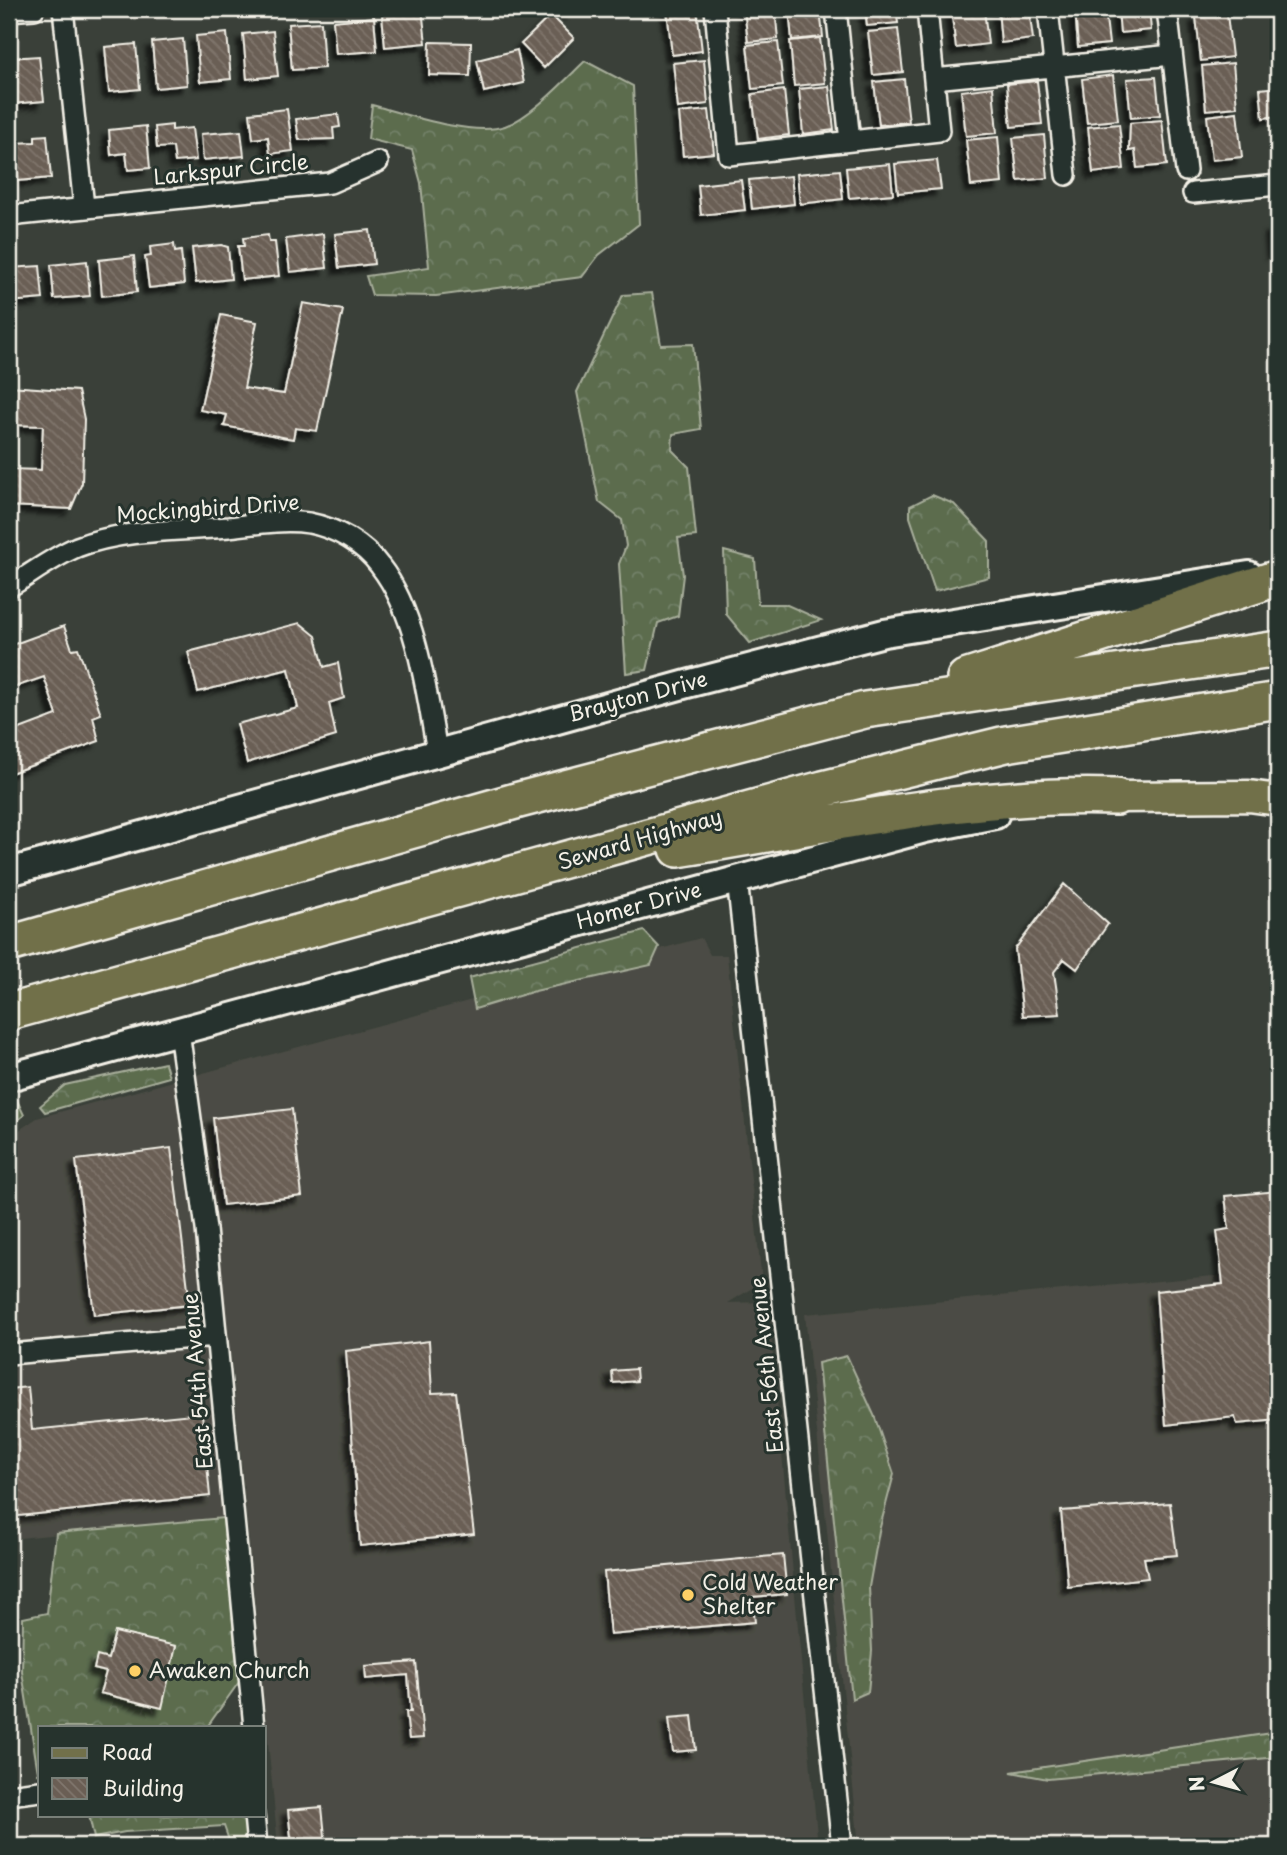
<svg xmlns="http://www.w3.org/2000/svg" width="1287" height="1855" viewBox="0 0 1287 1855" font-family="'Playpen Sans',sans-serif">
<defs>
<pattern id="forest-crowns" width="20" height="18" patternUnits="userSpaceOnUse" patternTransform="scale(1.75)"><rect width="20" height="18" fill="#5b6c4e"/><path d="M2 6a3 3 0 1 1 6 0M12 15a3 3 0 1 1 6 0" fill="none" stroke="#738168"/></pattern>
<pattern id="building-back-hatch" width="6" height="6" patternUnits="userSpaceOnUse" patternTransform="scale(1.75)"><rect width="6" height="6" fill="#6a5e54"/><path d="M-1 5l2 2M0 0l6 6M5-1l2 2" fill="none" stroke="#80766d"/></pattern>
<filter id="shadow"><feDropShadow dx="-6" dy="6" stdDeviation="2" flood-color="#0009"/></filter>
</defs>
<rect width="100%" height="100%" fill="#3a4039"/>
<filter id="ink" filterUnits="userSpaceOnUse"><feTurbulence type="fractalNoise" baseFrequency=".0143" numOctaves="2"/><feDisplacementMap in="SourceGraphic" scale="14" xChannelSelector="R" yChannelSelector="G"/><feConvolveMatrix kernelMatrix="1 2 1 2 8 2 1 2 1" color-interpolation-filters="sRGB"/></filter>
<g filter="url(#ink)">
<path fill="#4b4c44" d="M701 938 710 955H727L762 1282 728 1303 765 1302 771 1334 818 1846H278L231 1355 209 1363 223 1518 9 1539V1137L37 1118Z
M1278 1270V1846H859L805 1314Z"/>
<path fill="url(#forest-crowns)" stroke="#a8ae9b" stroke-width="2" d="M585 61 633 86 639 224 599 255 582 277 436 296 372 295 366 276 429 267 421 183 412 150 368 139 372 105C405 114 472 137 505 126 531 117 565 80 585 61Z
M652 293 661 345 693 344 701 429 673 434 672 450 689 467 696 536 678 538 683 575 678 616 658 623 647 670 626 673 619 564 626 546 622 520 599 502 577 392 623 295Z
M932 495 954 504 989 541V577L935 591 910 517V506Z
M724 551 755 559 758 604H785L821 620 750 643 726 614Z
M644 931 659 947 651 965 535 991 475 1009 469 978Z
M165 1063 169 1077 45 1112 40 1106 65 1085Z
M15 1096 24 1115 9 1128V1098Z
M847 1356 874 1415 894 1474 879 1531 869 1587 872 1651 868 1692 852 1699 818 1363Z
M223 1518 239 1682 207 1727H40V1772L38 1773 22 1672 23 1618 47 1613 56 1533Z
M1278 1732V1757L1048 1779 1011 1772Z
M89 1815H244L248 1846H231L224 1826 125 1832 94 1838Z"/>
<path fill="url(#building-back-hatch)" stroke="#f4f1e8" stroke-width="2" filter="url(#shadow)" d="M422 9 426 43 385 47 382 14Z
M549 9H571V13Z
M667 9H697L702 51 672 55Z
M744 9H775L778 39 748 42Z
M789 9H820L823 37 792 40Z
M865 9H896L898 23 867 26Z
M951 9H984L988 44 956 48Z
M998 9H1029L1033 39 1001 43Z
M1075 9H1105L1109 44 1078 47Z
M1118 9H1149L1151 30 1120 33Z
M1227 14 1232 57 1201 61 1196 17Z
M551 15 574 38 544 68 521 44Z
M374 17 377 51 336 54 333 21Z
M321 22 324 68 292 70 288 24Z
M898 29 903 72 873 75 868 32Z
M273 31 278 76 247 79 243 34Z
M227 33 231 79 200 82 196 36Z
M820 38 825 83 794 86 790 41Z
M183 39 187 85 156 88 152 42Z
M430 42 471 43 470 76 429 75Z
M778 42 783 86 752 89 747 45Z
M136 44 140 89 109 92 105 47Z
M517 50 524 83 484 92 477 60Z
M39 56 44 101 12 104 9 58Z
M704 60 708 104 678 108 673 63Z
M1233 63 1237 107 1206 110 1202 66Z
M1113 75 1118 120 1087 123 1082 79Z
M1156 77 1160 115 1131 118 1127 79Z
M904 79 909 122 879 125 874 82Z
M1037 81 1042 124 1011 127 1007 84Z
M829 86 834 130 803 134 799 89Z
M993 87 997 133 966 136 961 91Z
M1278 87V116L1263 118 1260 89Z
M784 90 789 135 758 139 752 94Z
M287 109 293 151 270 154 268 137 253 139 250 113Z
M709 110 714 153 683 156 679 113Z
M1237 112 1242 157 1212 160 1207 116Z
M338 114 340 127 333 128 334 139 299 140 296 119Z
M1162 120 1167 165 1137 168 1135 150 1129 151 1130 123Z
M1119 124 1124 169 1093 173 1088 127Z
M172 125V130L192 128 196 160 175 162 173 147 157 148 155 127Z
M146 126 150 168 128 170 126 153 111 155 109 130Z
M241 131 244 156 203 160 201 134Z
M47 135 51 178 18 181 15 143 35 142V136Z
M1044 135 1048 178 1018 181 1013 138Z
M998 137 1002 183 971 186 966 140Z
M937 160 941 189 898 193 895 164Z
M890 164 893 194 849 198 846 168Z
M840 170 843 199 800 204 797 174Z
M791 176 794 204 752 209 749 180Z
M741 180 745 210 701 215 698 185Z
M1278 227V252H1273L1271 228Z
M370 230 374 264 339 268 335 234Z
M323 234 327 268 290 272 286 239Z
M268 235 269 242H275L279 276 242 280 238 246H244L243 238Z
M174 244 175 252 181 251 184 284 149 288 145 257 151 256 150 247Z
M221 245 228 247 231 279 196 283 192 248Z
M134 256 137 292 102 296 99 260Z
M87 261 90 296 54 299 51 265Z
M40 266 43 299 9 302V268Z
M303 303 343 310 317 431 295 428 293 439 224 426 227 415 200 410 221 315 257 322 244 388 284 394Z
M9 386 78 391 84 419 82 483 71 509 9 506V469L41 470 43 426 9 425Z
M300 623 316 636 324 667 338 663 344 698 329 703 336 736 247 763 237 724 298 708 289 669 198 692 188 652Z
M64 626 72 649 78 648 101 714 93 717 99 741 11 773 9 733 57 715 44 677 9 689V646Z
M1064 884 1108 924 1077 969 1064 959 1054 972 1060 1014 1023 1016 1015 949Z
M292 1109 302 1196 223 1205 213 1118Z
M171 1148 190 1305 94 1315 76 1160Z
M1278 1191V1420L1237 1424 1235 1417 1166 1425 1156 1291 1223 1284 1217 1231 1229 1229 1225 1196Z
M429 1341 432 1393 456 1392 474 1534 360 1546 346 1351Z
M636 1369 637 1381 613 1383 612 1371Z
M28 1387 32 1430 202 1413 210 1496 9 1517V1389Z
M1170 1503 1177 1555 1144 1558 1148 1578 1068 1587 1061 1511Z
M783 1555 787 1594 752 1597 755 1622 610 1635 604 1572Z
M115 1632 176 1646 162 1708 100 1693 106 1672 94 1669 97 1656 108 1659Z
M416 1662 423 1738 409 1739 406 1712H411L408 1675 366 1679 365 1666Z
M692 1716 696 1750 673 1752 669 1718Z
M322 1807 326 1846H292L288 1810Z"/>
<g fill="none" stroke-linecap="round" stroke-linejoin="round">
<defs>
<path id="minor" d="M63 9 84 207
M715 9 729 155 939 131 927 9
M836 9 850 141
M1048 9 1066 175
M1167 9 1186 171
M9 11 34 9
M934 79 1172 55
M1193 193 1278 185
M9 216 330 183 378 162
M9 587C31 574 53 557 77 547 124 529 180 531 229 527 255 524 284 519 309 523 336 528 364 544 380 566 417 613 427 694 437 752
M737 879 842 1846
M179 1031 206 1229 254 1727
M9 1354 216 1336
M9 1795 40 1791
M254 1815 257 1846"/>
<path id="secondary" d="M9 872 687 684 884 633 1249 575
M9 1077 925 829 995 815"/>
<path id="primary" d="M1116 797 1249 796 1278 800"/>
<path id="motorway" d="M965 678 1278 578
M678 849C822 826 970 792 1116 797
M9 944 519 800 865 710 1278 649
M9 1012 823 789 1006 744 1278 700"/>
</defs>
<use href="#minor" stroke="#f4f1e8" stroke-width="24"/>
<use href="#secondary" stroke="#f4f1e8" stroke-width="32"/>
<use href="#primary" stroke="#f4f1e8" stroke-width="35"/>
<use href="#motorway" stroke="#f4f1e8" stroke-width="40"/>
<use href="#minor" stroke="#26332d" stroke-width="19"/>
<use href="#secondary" stroke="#26332d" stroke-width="26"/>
<use href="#primary" stroke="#71704a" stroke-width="30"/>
<use href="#motorway" stroke="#71704a" stroke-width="35"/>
</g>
</g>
<g fill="#ffd166" stroke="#26332d" stroke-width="2.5">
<circle cx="688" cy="1595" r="7"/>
<circle cx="135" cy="1671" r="7"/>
</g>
<g text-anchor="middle" stroke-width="6" stroke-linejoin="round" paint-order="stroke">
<g font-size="21" fill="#f4f1e8" stroke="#26332d">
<text transform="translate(231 170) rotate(-6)" y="7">Larkspur Circle</text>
<text transform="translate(208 509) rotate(-4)" y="7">Mockingbird Drive</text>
<text transform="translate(638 697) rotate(-15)" y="7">Brayton Drive</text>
<text transform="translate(640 840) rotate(-16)" y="7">Seward Highway</text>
<text transform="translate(639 906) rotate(-15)" y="7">Homer Drive</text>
<text transform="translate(767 1365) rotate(-96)" y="7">East 56th Avenue</text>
<text transform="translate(198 1381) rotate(-95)" y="7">East 54th Avenue</text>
</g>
<g font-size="21" fill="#f4f1e8" stroke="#26332d" text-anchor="start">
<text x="702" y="1590">Cold Weather<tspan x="702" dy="24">Shelter</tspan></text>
<text x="149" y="1678">Awaken Church</text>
</g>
</g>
<rect width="1287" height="1855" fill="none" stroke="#26332d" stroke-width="35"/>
<rect x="18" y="18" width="1252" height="1820" fill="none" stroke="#f4f1e8" stroke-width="2.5" filter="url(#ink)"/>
<rect x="38" y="1726" width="228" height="91" fill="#26332d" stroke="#787f78" stroke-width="2"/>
<rect x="52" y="1748" width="35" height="10" fill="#71704a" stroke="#787f78" stroke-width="2"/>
<text x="102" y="1760" font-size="21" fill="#f4f1e8">Road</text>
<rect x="52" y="1778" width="35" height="21" fill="url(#building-back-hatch)" stroke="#787f78" stroke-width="2"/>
<text x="102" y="1796" font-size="21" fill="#f4f1e8">Building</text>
<g transform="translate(1214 1782) rotate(264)" stroke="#26332d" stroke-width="5" paint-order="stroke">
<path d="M0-5L12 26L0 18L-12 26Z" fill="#f4f1e8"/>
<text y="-10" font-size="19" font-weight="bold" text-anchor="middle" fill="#f4f1e8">N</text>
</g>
</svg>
